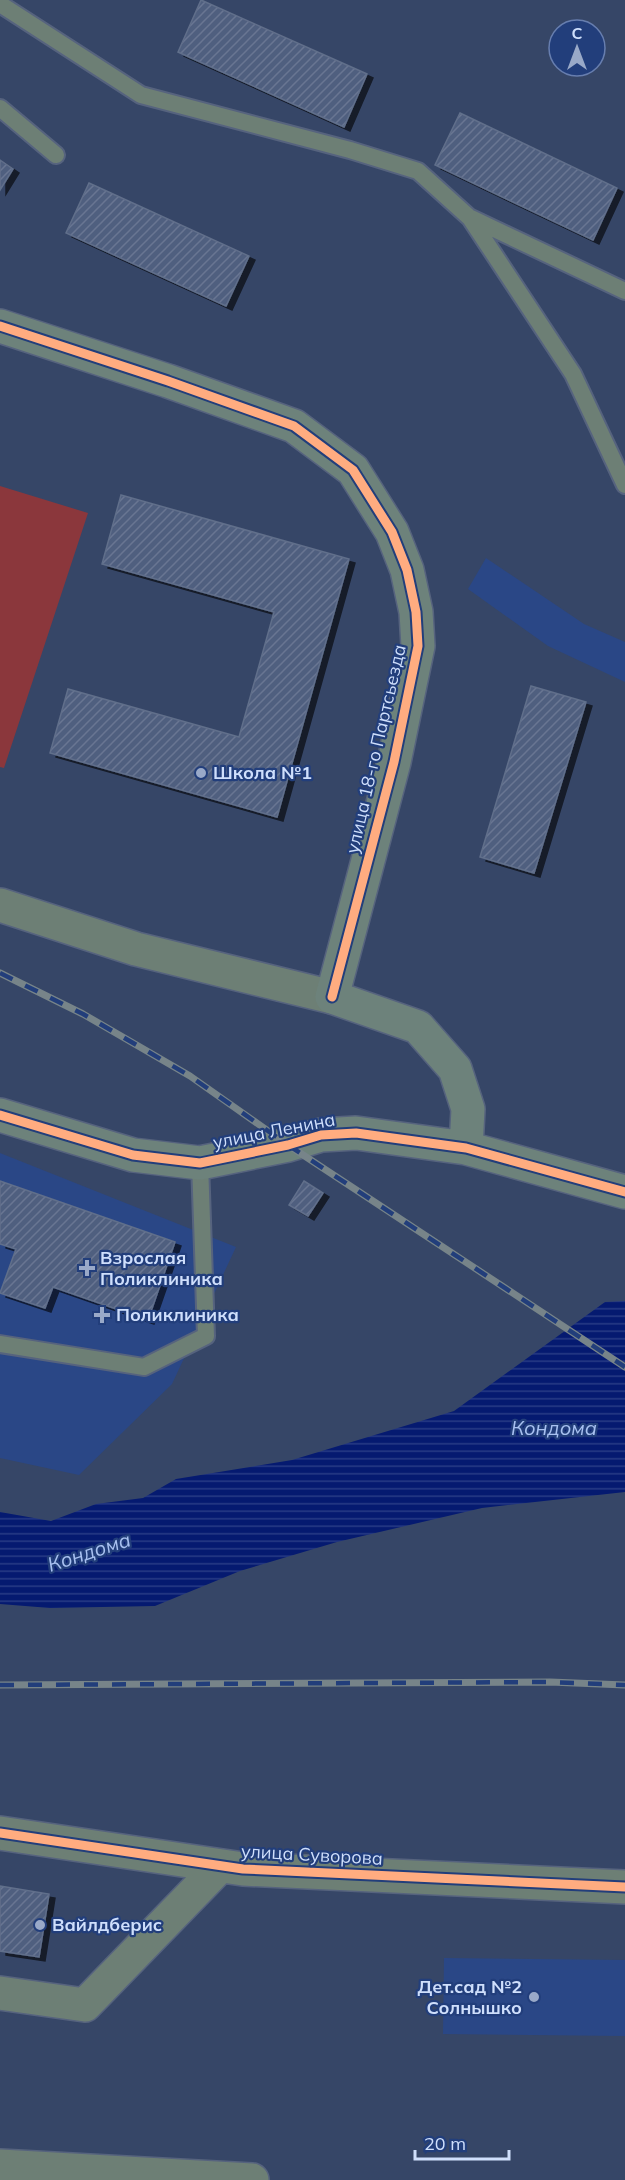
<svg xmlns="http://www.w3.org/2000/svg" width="625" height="2180" viewBox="0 0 625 2180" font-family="Mulish,sans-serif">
<defs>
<pattern id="water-rules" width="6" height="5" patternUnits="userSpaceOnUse" patternTransform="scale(1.5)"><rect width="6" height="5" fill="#051a70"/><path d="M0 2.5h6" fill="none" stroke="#283b85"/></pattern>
<pattern id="building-hatch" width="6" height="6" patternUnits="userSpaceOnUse" patternTransform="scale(1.5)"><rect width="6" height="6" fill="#505f7f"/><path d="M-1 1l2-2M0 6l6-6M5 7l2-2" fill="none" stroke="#687692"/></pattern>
<filter id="shadow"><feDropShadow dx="6" dy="4" stdDeviation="0" flood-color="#0009"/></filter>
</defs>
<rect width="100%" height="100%" fill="#364667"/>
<path fill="#2a4786" d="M486 558 584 624 625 642V682L548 646 468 589Z
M0 1153 236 1247 172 1384 79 1475 0 1458Z
M444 1958 625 1960V2036L443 2034Z"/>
<path fill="#8b373c" d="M0 486 88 513 4 768 0 767Z"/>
<path fill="url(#water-rules)" d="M625 1301V1492L482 1508 337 1542 240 1571 155 1606 50 1608 0 1604V1512L51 1521 96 1504 143 1498 176 1479 292 1460 454 1411 605 1302Z"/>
<path fill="url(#building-hatch)" stroke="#616f8b" stroke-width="1.5" filter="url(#shadow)" d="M201 0 367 74 344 127 178 52Z
M460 113 617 188 593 240 435 165Z
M0 160 13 169 0 190Z
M89 183 249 256 226 306 66 233Z
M121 495 349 559 277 817 50 753 68 689 239 737 274 612 102 564Z
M531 686 586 702 534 873 480 857Z
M0 1181 175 1242 148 1320 53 1287 45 1308 0 1293 16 1249 0 1244Z
M304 1181 323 1193 308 1216 289 1205Z
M0 1886 49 1894 39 1957 0 1951Z"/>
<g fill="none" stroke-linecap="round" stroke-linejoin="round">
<defs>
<path id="lane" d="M0 4 141 95 350 150 418 171 470 218 573 374 625 485
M0 108 56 155
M471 218 625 291
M0 1344 144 1367 206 1336 200 1163"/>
<path id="street" d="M0 905 136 949 332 997
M0 1833 243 1869 625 1887
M0 1993 85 2005 220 1866
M0 2166 252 2180"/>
<path id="secondary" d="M0 326 168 381 294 426 353 470 392 532 407 570 416 612 418 646 394 762 332 997 418 1027 455 1069 468 1109 466 1148
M0 1115 133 1155 200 1163 288 1145 321 1135 356 1133 466 1148 625 1192"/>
</defs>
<use href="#lane" stroke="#56637e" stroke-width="20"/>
<use href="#street" stroke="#56637e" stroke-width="36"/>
<use href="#secondary" stroke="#56637e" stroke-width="36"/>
<use href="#lane" stroke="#6d7f75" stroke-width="16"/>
<use href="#street" stroke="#6d7f75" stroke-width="33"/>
<use href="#secondary" stroke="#6d827b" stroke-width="33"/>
<defs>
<path id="rail" d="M0 973 83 1014 190 1076 288 1145 625 1367
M0 1685 550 1682 625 1685"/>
</defs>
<use href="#rail" stroke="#778489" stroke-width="7"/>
<use href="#rail" stroke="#223e7b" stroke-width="4.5" stroke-dasharray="14" stroke-linecap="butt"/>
<defs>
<path id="cycleway" d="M0 326 168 381 294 426 353 470 392 532 407 570 416 612 418 646 394 762 332 997
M0 1115 133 1155 200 1163 288 1145 321 1135 356 1133 466 1148 625 1192
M0 1833 243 1869 625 1887"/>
</defs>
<use href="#cycleway" stroke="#223e7b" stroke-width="13"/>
<use href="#cycleway" stroke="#ffac80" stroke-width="9"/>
</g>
<g fill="#99a9c8" stroke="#223e7b" stroke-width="2">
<circle cx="201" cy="773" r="6"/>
<path d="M84 1259h6v6h6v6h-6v6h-6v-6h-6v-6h6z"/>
<path d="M99 1306h6v6h6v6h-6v6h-6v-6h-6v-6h6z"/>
<circle cx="40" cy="1925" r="6"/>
<circle cx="534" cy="1997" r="6"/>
</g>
<g text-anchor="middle" stroke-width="4.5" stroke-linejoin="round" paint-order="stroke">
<g font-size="18" fill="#cfdffc" stroke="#223e7b">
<text transform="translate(376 749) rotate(-77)" y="6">улица 18-го Партсьезда</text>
<text transform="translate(274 1131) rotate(-11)" y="6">улица Ленина</text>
<text transform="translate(312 1855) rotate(3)" y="6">улица Суворова</text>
</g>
<g font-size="18" font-weight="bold" fill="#cfdffc" stroke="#223e7b" text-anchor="start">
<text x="213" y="779">Школа №1</text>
<text x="100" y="1264">Взрослая<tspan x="100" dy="21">Поликлиника</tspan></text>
<text x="116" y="1321">Поликлиника</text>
<text x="52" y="1931">Вайлдберис</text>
<text x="522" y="1993" text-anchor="end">Дет.сад №2<tspan x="522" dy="21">Солнышко</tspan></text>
</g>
<g font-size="20" font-style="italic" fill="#a8c1f1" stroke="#223e7b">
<text x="554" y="1435">Кондома</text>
<text transform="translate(89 1552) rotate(-18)" y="7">Кондома</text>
</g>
</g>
<g transform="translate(577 48)"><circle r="28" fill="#223e7b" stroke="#677eaf" stroke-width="1.5"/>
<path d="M0-4.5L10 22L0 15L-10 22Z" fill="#99a9c8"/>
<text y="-9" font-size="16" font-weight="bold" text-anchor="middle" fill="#cfdffc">С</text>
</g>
<path d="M415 2150v9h94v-9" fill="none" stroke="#cfdffc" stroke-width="3"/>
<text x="424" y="2150" font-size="18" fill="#cfdffc" stroke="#223e7b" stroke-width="4.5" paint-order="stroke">20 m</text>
</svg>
